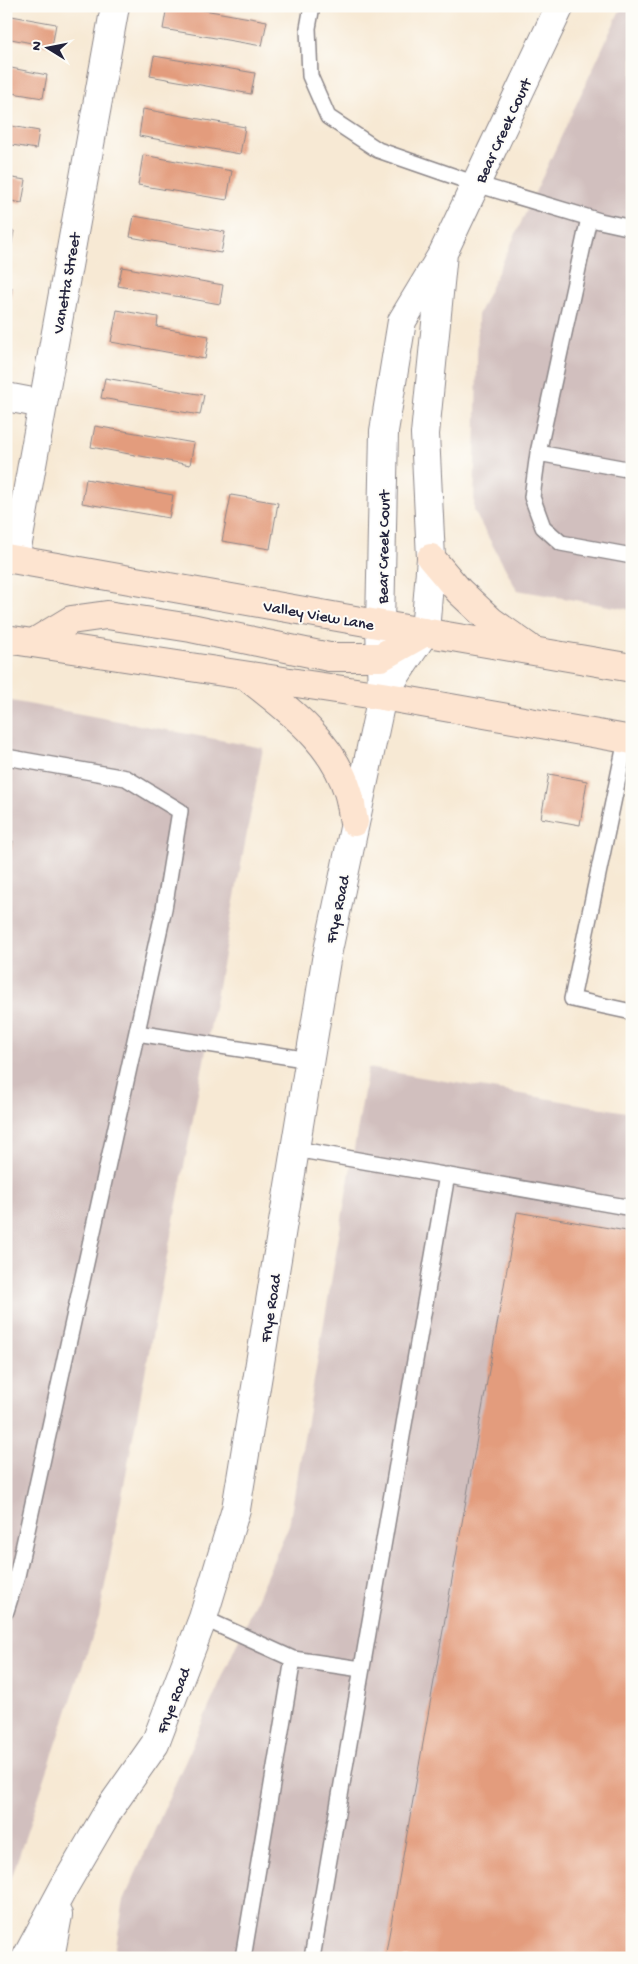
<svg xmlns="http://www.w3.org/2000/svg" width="638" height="1964" viewBox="0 0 638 1964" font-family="'Gochi Hand',sans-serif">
<rect width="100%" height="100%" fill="#fdfcf7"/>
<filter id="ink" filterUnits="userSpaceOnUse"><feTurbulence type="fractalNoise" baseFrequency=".02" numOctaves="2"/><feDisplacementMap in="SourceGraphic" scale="10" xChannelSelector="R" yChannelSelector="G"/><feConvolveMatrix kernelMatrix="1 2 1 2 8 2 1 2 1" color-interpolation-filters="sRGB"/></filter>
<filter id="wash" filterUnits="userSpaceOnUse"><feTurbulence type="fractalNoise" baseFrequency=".0096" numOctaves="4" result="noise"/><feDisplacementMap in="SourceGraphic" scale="20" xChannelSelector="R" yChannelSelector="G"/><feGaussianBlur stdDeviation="1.12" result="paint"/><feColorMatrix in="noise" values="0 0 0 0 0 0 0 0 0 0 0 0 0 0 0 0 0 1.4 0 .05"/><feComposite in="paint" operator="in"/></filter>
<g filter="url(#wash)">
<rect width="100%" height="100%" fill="#f7e9d4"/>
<path fill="#d1bfbe" d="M622 6H632V610L517 590 474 511 478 315Z
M6 700 263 748 99 1617 6 1894Z
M368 1068 632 1113V1958H114L124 1900 289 1525Z"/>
<g id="blocks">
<path fill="#e39c7d" d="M167 6H181L267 21 262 46 163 29Z
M6 15 56 24 52 47 6 38Z
M154 56 255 73 251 94 150 76Z
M6 67 47 75 43 98 6 92Z
M143 109 245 127 240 154 139 136Z
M6 125 39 131 36 149 6 144Z
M143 155 232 171 227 200 138 185Z
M6 177 26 180 22 203 6 200Z
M134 216 225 232 221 253 130 237Z
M6 230 14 231 10 254 6 253Z
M122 267 223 285 220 304 118 286Z
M6 287 12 288 8 310 6 309Z
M117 310 158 317 157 327 209 336 205 359 111 342Z
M105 378 204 395 200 415 101 398Z
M95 426 194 443 190 465 91 447Z
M86 479 173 495 169 518 82 503Z
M231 495 278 503 270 549 222 541Z
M549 774 587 781 580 825 541 818Z
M6 840 13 841 7 875H6Z
M517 1212 632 1232V1958H385Z"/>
</g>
</g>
<g filter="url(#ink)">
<use href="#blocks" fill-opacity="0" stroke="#8c8688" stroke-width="1"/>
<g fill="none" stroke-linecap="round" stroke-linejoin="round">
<defs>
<path id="lane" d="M312 6 308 28 310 76 328 117 378 150 476 184 600 221 632 228
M589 218 538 453 532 497 543 527 561 543 632 556
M538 453 632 470
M626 740 572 999 632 1012
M6 757 126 778 180 811 164 909 17 1576 6 1611
M137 1033 310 1060
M295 1149 632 1208
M203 1618 293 1659 243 1958
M293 1659 361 1669
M312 1958 447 1175"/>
<path id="street" d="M443 253 425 434 431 558 425 632 382 696 380 625 384 431 402 321 443 253 560 6
M6 397 43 404
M15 559 115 6
M26 1958 64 1887 110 1808 155 1744 203 1618 236 1509 326 960 382 696
M50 1958 58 1915"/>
<path id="secondary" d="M6 558 394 627 632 668
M431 558 459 591 491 621 528 647
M6 639 382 696 632 740
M33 643 71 620 107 615 191 628 329 657H381L425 632
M247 677C287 708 333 742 348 792 351 801 352 812 354 822"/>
</defs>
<use href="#lane" stroke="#8c8688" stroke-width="18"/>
<use href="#street" stroke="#8c8688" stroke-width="30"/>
<use href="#secondary" stroke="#8c8688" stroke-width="30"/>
<use href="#lane" stroke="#fff" stroke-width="15"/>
<use href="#street" stroke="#fff" stroke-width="28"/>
<use href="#secondary" stroke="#fde4d0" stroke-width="28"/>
</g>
</g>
<g text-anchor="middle" stroke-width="4" stroke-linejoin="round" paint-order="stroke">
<g font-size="16" fill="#22223b" stroke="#fdfcf7">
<text transform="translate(502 130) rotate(-65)" y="6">Bear Creek Court</text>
<text transform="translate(65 283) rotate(-80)" y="6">Vanetta Street</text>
<text transform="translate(382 547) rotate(-89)" y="6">Bear Creek Court</text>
<text transform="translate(319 614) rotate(10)" y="6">Valley View Lane</text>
<text transform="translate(336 909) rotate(-78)" y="6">Frye Road</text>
<text transform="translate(269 1308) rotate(-81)" y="6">Frye Road</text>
<text transform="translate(172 1700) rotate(-69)" y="6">Frye Road</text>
</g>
</g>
<rect width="638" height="1964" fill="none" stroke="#fdfcf7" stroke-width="25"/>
<g transform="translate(48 48) rotate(280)" stroke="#fdfcf7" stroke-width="4" paint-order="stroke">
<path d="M0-4L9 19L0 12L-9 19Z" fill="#22223b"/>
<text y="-8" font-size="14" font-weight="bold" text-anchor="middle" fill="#22223b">N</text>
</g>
</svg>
